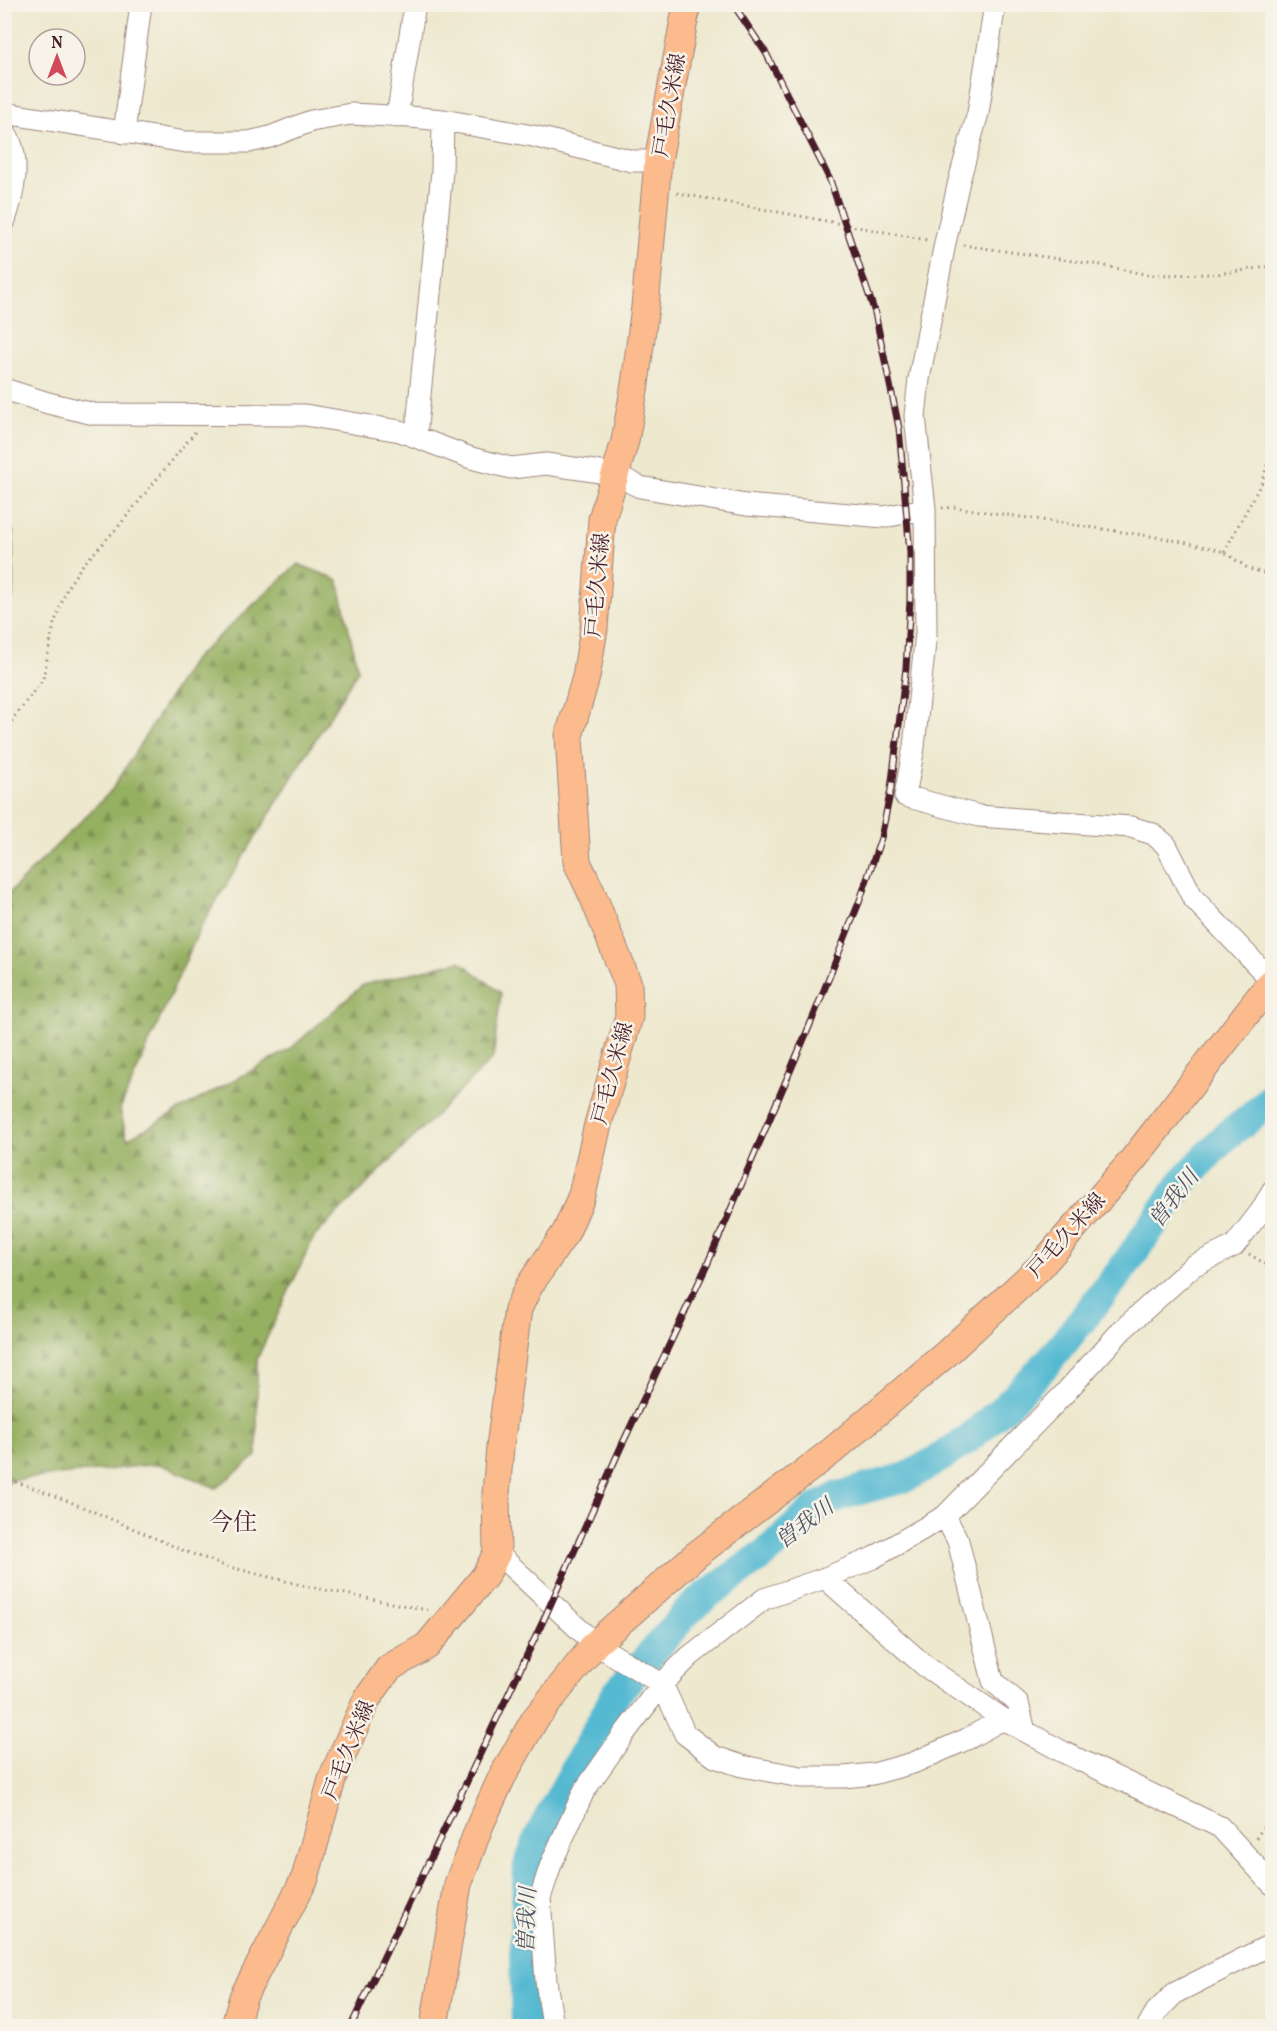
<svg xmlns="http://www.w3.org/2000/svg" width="1277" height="2031" viewBox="0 0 1277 2031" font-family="Vollkorn,'Noto Serif JP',serif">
<defs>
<pattern id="forest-firs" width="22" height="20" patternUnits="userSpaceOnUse" patternTransform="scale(1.5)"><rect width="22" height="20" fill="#96b062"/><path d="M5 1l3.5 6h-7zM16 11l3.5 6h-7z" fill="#7c8f51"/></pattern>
</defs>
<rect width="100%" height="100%" fill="#f7f3e8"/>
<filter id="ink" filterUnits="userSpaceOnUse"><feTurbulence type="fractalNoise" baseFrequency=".0167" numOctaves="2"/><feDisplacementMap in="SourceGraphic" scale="12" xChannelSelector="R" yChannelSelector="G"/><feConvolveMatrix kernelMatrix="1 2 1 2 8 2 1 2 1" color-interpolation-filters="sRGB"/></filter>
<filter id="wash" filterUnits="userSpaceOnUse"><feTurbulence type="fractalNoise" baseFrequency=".008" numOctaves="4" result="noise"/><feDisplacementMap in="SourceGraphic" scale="24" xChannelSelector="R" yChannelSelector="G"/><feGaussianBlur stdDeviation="1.35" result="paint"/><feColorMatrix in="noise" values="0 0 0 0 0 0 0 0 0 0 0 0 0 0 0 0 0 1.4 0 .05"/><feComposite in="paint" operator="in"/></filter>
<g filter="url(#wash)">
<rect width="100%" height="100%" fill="#ede8ce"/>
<path fill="url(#forest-firs)" stroke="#706846" stroke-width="1.5" d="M5 526 13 531V596L5 615Z
M298 564 338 580 358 670 201 926 120 1109 127 1139 289 1050 363 985 460 961 501 993 493 1058 314 1237 257 1359V1456L216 1488 159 1464 13 1480 5 1484V897L111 791 192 661Z"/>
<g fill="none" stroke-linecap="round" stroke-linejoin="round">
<path stroke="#54b9d2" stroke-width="30" d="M526 2026 524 1952 528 1866 541 1832 616 1694 686 1613 704 1597 766 1553 815 1509 839 1496 907 1477 940 1458 968 1439 1006 1406 1049 1361 1081 1321 1120 1272 1184 1180 1228 1134 1250 1118 1272 1097"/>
</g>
</g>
<g filter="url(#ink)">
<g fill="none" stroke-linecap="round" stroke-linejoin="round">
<defs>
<path id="minor" d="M995 4 978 113 959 181 945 243 919 379 915 416 925 509 926 633 914 747 905 796 979 816 1131 827 1153 834 1166 845 1193 898 1272 981
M4 113 186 142H249L270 137 311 121 351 114 410 117 443 120 533 136 632 161H658
M397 117 415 4
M4 130C23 157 14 194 4 223
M124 133 141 4
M4 389 48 403 94 414 305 415 400 431 471 458 511 468 546 464 614 474 640 487 746 505 884 517 925 509
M416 436 442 171 443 120
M945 1516 958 1541 993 1681 1018 1703 1025 1731
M497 1553 595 1644 662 1684 685 1734 715 1757 742 1766 801 1777H844L873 1774 913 1763 967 1739 1003 1719
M825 1578 925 1666 1003 1719 1063 1752 1220 1827 1272 1884
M553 2026 546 1981 540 1898 551 1864 584 1791 624 1734 662 1684 690 1656 764 1599 825 1578 873 1558 945 1516 1064 1394 1122 1330 1193 1266 1234 1246 1261 1211 1272 1191
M1148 2026 1156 2012 1175 1993 1272 1944"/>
<path id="major" d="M235 2026 243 1997 305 1878 333 1776 367 1699 389 1668 427 1646 485 1576 497 1553 496 1494 500 1447 518 1309 529 1286 566 1232 582 1195 598 1124 629 1017 628 984 593 896 577 862 569 736 586 677 594 629 602 519 625 441 635 384 645 307 658 161 687 4
M434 2026 458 1884 480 1825 502 1777 535 1719 595 1644 696 1555 832 1451 947 1353 1040 1267 1132 1161 1272 981"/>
</defs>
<use href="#minor" stroke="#9c847c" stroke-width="23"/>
<use href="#major" stroke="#9c847c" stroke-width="29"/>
<path stroke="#9c847c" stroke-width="3" stroke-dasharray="1.5 4.5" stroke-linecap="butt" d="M677 193 927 240
M963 245 1101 265 1149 275 1216 274 1267 267 1272 269
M942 508 954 507 1163 538 1212 548 1224 552 1249 569 1272 575
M1224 552 1263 480 1272 446
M4 731 43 679 54 624 67 588 81 567 118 527 195 432
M1249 1254 1272 1268
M4 1478C64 1497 122 1524 180 1549 192 1555 206 1557 218 1564L305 1586 427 1610
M1256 1838 1272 1814"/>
<use href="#minor" stroke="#fff" stroke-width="21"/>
<use href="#major" stroke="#fbbb8d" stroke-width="27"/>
<defs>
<path id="rail" d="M351 2026 544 1619 620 1449 707 1265 812 1020 860 900 881 838 891 789 906 668 910 600V553L899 428 875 313 830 180 766 53 733 4"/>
</defs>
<use href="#rail" stroke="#4a1f2b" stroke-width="7"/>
<use href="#rail" stroke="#f7f3e8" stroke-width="4.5" stroke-dasharray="14" stroke-linecap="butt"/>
</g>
</g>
<g text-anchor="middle" stroke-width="5" stroke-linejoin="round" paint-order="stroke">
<g font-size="21" fill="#4a1f2b" stroke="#f7f3e8">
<text transform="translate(669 105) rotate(-80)" y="7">戸毛久米線</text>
<text transform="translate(597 585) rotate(-85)" y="7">戸毛久米線</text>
<text transform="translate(612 1073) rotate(-75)" y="7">戸毛久米線</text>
<text transform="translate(1066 1235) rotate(-48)" y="7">戸毛久米線</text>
<text transform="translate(348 1750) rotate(-68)" y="7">戸毛久米線</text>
</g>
<g font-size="22" font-style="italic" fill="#4e5565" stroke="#f7f3e8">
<text transform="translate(1173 1198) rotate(-52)" y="8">曽我川</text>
<text transform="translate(804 1523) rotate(-37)" y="8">曽我川</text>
<text transform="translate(526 1920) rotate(-88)" y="8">曽我川</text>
</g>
<g font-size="24" fill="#4a1f2b" stroke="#f7f3e8">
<text x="233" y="1530">今住</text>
</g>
</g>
<rect width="1277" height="2031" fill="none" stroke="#f7f3e8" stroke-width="24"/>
<g transform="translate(57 57)"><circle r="28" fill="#f7f3e8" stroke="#b29e9c" stroke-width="1.5"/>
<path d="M0-4.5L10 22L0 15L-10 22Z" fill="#d1495b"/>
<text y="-9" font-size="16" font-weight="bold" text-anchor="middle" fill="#4a1f2b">N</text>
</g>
</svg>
